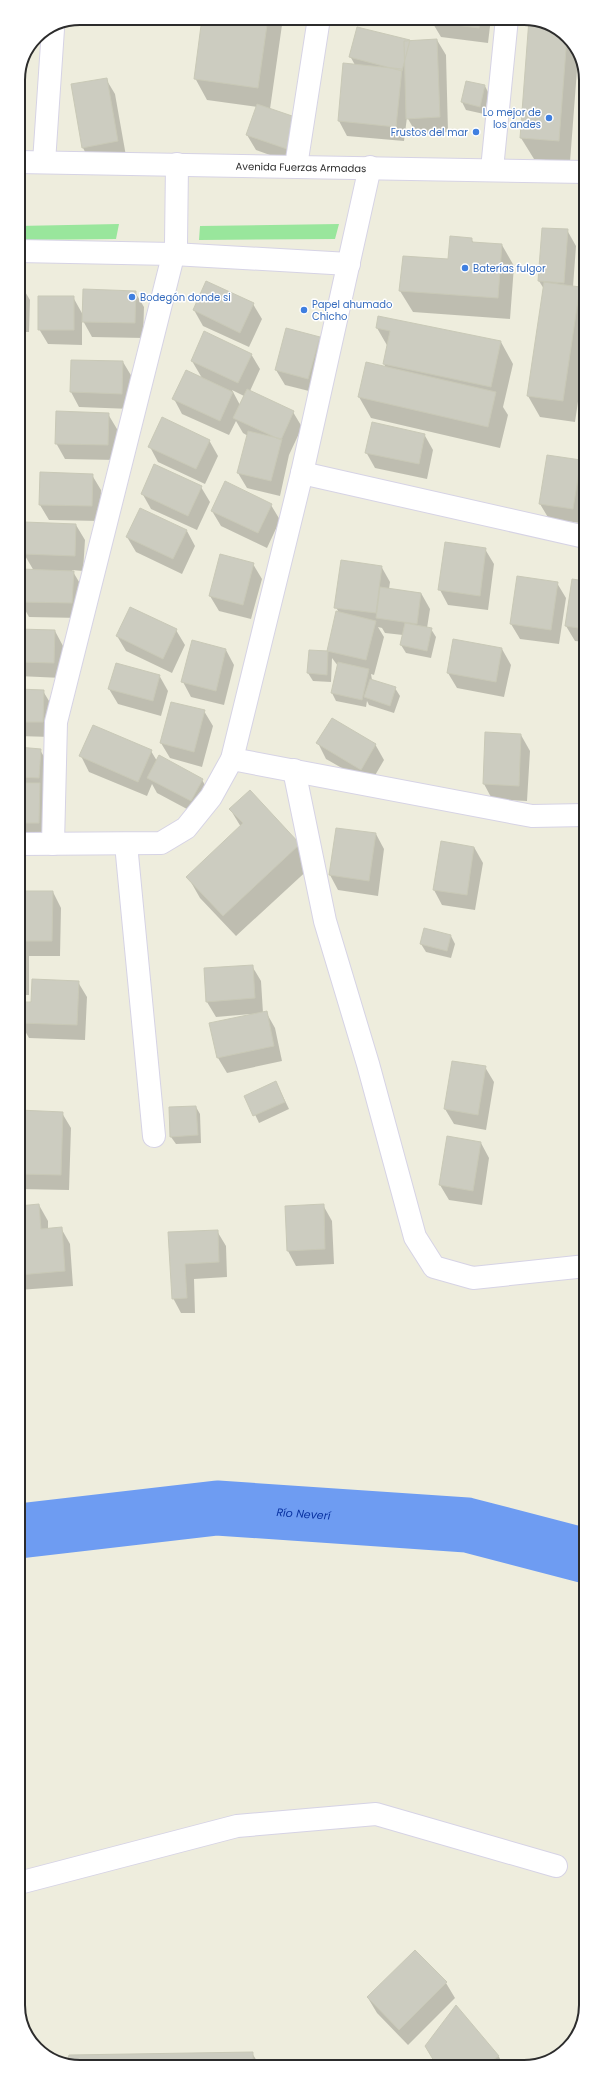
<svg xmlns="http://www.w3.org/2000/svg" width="604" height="2085" viewBox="0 0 604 2085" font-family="Poppins,sans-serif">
<rect width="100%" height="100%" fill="#eeeddd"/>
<path fill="#99e69c" d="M119 224 116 239 18 240V226Z
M339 224 335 239 199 240 200 226Z"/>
<path fill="#0003" fill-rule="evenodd" d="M203 18H283L270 109 297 119 295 164 256 150 247 135 257 107 207 100 195 78Z
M433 18H491L488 43 441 37 432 22Z
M530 19 565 34 578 57 570 162 534 159 521 138Z
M437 40 446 55 448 132 416 133 407 117 404 141 347 136 339 121 355 65 350 56 409 41Z
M106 79 115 94 126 156 91 163 83 148Z
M467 82 485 86 489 94 484 114 466 110 462 102Z
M567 230 576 246 573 287 579 288 585 298V354L575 422 540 417 528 396 544 289 539 281Z
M471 239 474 243 502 245 514 266 510 319 413 312 400 291 448 261Z
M18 285H21L30 300 29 332H18Z
M135 292 144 307 143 338 92 337 82 319V345L48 344 39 329 73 297 83 315Z
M253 304 262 319 249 347 203 326 194 310Z
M379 317 501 342 513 364 503 407 508 415 500 448 371 418 359 397 367 364 386 368 384 364 388 347 377 328Z
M319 337 328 353 317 393 285 385 276 370Z
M18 348 19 350 18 378Z
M251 354 260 369 250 391 293 412 302 427 289 455 280 496 247 488 238 473 248 436 243 433 236 421 229 435 182 414 174 399 202 378 192 361ZM232 390 244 396 240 405Z
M123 362 132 377 131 409 79 407 71 392Z
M108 414 117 429 116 460 65 459 56 443Z
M424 434 433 450 427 479 375 468 366 452Z
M209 440 218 456 205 484 158 462 150 447Z
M580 461 585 469V500L581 523 549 519 540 504Z
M92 475 101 490 100 521 49 520 40 505Z
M201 487 210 502 197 530 151 509 142 493Z
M271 505 280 520 267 548 221 526 212 511Z
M140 509 187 531 195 546 182 574 136 552 127 537Z
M76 525 85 540 83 571 72 570 82 587 80 618 29 617 20 601 34 571 24 554Z
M485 549 494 564 488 610 448 605 440 590Z
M253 564 262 579 251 619 219 611 210 596Z
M381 566 390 582 389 589 421 593 430 609 427 628 431 629 436 637 431 658 406 653 401 645 403 635 385 633 382 628 378 627 384 637 374 675 371 674 372 680 395 688 400 696 394 713 369 705 367 701 366 707 336 701 332 693 338 666 332 658 331 682 313 681 308 673 310 651 329 652 339 613 336 607Z
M573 580 585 582V642L575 641 566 626Z
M557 583 566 598 559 644 520 639 511 624Z
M18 630 55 631 63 646 62 678 18 676Z
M176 630 185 645 172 673 126 651 117 636Z
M454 640 502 649 511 665 504 697 457 688 448 673Z
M226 650 234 665 224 705 191 697 183 682Z
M159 675 168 691 161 716 118 704 109 689Z
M18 690 43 691 52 706 51 737 18 736Z
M204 711 213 726 202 767 170 758 161 743Z
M521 735 530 751 527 801 492 799 484 784Z
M318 743 375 744 384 760 370 784 326 759Z
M18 748 40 750 49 765 47 838 18 837Z
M151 751 157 761 202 780 211 795 200 816 157 793 152 784 147 796 89 772 81 756Z
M230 809 300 844 312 866 236 936 200 898 188 877 241 827Z
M376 834 384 849 378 896 338 890 330 875Z
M474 847 483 863 475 910 442 905 434 890Z
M19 892H53L61 908 60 956H29V995H19Z
M425 930 451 936 455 944 451 958 426 952 421 944Z
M252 966 261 981 263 1013 266 1012 275 1028 282 1061 227 1073 218 1058 251 1014 216 1017 207 1002Z
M78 982 87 997 85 1040 29 1038 20 1022 32 1003Z
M453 1062 485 1067 494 1082 486 1130 454 1124 445 1109Z
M276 1082 289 1109 259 1123 246 1096Z
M196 1107 200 1114 201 1143 176 1144 171 1137Z
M19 1111 62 1113 71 1128 69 1190 19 1189Z
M448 1138 481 1143 489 1158 482 1205 449 1200 440 1185Z
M39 1205 48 1221V1229L61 1228 70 1244 73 1286 19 1290V1207Z
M323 1205 332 1221 334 1264 296 1266 288 1251 286 1207Z
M217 1231 226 1246 227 1277 194 1279 195 1313H181L173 1298 169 1233Z
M415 1952 446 1983 455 1998 408 2045 377 2013 368 1998Z
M456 2007 499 2057 504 2066H438Z
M252 2053 260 2066 76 2067 68 2063 70 2056Z
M297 2061 349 2066H297Z"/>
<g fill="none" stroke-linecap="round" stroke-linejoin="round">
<path stroke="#6e9cf2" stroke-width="55" id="s1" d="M19 1531 217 1508 467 1525 586 1556"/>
</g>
<path fill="#ccccc0" stroke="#c9c9b7" d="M202 18H268L258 88 194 79Z
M432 18H481L479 28 431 22Z
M529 19 565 34 567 36 559 141 520 138Z
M357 27 410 40 402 71 349 57Z
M437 39 440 117 406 119 404 41Z
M343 63 402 69 396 127 338 121Z
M107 78 118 141 82 148 71 84Z
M466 81 485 85 480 107 461 102Z
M257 104 298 118 287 149 246 135Z
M542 228 568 229 564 283 538 281Z
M450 236 472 238V242L502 244 498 298 399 291 403 256 448 259Z
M206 281 254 303 240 333 193 310Z
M544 282 580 287 563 401 527 396Z
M18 284H22L21 317H18Z
M83 289 136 291 135 323 82 322Z
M38 296H74V330H38Z
M378 316 501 341 491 387 383 364 390 331 376 328Z
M286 328 320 337 308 379 275 370Z
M204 331 252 354 238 383 191 361Z
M71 360 123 361 122 394 70 392Z
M366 362 496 392 488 427 358 397Z
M186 370 233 392 220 421 172 399Z
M247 389 294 411 281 440 233 418Z
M56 411 109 413 108 445 55 444Z
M162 417 210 440 196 469 148 447Z
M372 422 425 434 419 464 365 453Z
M248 431 282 439 271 481 237 473Z
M547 455 581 460 573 509 539 504Z
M154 464 202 486 188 516 141 494Z
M40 472 93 474 92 506 39 505Z
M225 481 272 504 258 533 211 511Z
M140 508 187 530 173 559 126 537Z
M24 522 76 524 75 556 23 554Z
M445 542 486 548 480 596 438 590Z
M220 554 254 563 243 605 209 596Z
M341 560 382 566 376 613 334 608Z
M21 569 74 571 72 603 19 602Z
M517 576 558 582 551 630 510 624Z
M572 579 585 581V629L565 626Z
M380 587 421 593 417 624 376 618Z
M130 607 177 629 163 659 116 636Z
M336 611 376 621 366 660 327 651Z
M405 623 432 628 427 651 400 645Z
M18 629 55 630 54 663 18 662Z
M453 639 502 648 496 682 447 673Z
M192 640 226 649 216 691 181 682Z
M309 650 328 651 327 675 307 673Z
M338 662 369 669 362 700 331 693Z
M116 663 160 675 153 701 108 689Z
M370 679 396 687 390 706 364 697Z
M18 689 44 690 43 722H18Z
M171 702 205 710 194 752 160 743Z
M332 718 376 744 361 770 316 743Z
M93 725 152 750 138 782 79 756Z
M485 732 521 734 519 786 483 784Z
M18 747 41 749 39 778 18 777Z
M159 755 203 779 191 801 147 778Z
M18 783H40L39 823H18Z
M250 790 300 844 223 916 186 877 243 823 229 809Z
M336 828 376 833 369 881 329 875Z
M441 841 474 847 467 895 433 890Z
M19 891H53L52 941H21V981H19Z
M424 928 451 935 447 951 420 944Z
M253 965 255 998 206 1002 204 968Z
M32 979 79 981 77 1025 19 1023 20 1002H31Z
M267 1011 274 1046 217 1058 209 1023Z
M452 1061 486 1066 478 1115 444 1109Z
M276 1081 285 1102 253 1116 244 1096Z
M196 1106 198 1135 170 1137 169 1107Z
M19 1110 63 1112 61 1175 19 1174Z
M447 1136 481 1142 473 1191 439 1185Z
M39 1204 41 1229 62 1227 65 1271 19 1275V1206Z
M324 1204 325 1249 287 1251 285 1206Z
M218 1230 219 1262 185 1264 187 1298 172 1299 168 1232Z
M415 1950 447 1982 399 2030 367 1997Z
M456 2005 499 2056 484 2066H437L425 2046Z
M253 2052V2066L76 2067 67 2063 69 2055Z
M296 2060 356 2066H296Z"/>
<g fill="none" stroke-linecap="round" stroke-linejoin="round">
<defs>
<g id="minor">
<path id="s2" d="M18 162 585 172"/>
<path d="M44 162 53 29"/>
<path d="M296 166 319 18"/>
<path d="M492 169 507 18"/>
<path d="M18 251 173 254 349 264"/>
<path d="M302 473 585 537"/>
<path d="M232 759 532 816 585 815"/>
<path d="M294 770 325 921 368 1064 415 1237 434 1267 473 1278 586 1266"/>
<path d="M18 844 161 843 186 828 211 797 232 759 302 473 370 167"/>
<path d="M53 844 56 722 176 244 177 164"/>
<path d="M126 844 154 1136"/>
<path d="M19 1883 237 1826 376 1814 556 1866"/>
</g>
</defs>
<use href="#minor" stroke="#d6d3e5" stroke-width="24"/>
<use href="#minor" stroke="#fff" stroke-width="22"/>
</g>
<g fill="#3f7fe0" stroke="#fff" stroke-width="1.5">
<circle cx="549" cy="118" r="4"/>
<circle cx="476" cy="132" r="4"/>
<circle cx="465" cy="268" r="4"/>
<circle cx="132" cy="297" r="4"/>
<circle cx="304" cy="310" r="4"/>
</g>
<g text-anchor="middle" stroke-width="3" stroke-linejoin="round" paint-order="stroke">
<g font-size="10" fill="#366cbe" stroke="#fff" text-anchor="start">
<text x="541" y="116" text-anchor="end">Lo mejor de<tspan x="541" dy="12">los andes</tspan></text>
<text x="468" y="136" text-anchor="end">Frustos del mar</text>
<text x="473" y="272">Baterías fulgor</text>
<text x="140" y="301">Bodegón donde si</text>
<text x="312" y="308">Papel ahumado<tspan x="312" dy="12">Chicho</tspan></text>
</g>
<g font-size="10" fill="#2c2c2c" stroke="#fff">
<text dy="4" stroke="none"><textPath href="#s2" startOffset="283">Avenida Fuerzas Armadas</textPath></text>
</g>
<g font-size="11" font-style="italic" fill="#0a33a2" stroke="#fff">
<text dy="4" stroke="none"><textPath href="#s1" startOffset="286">Río Neverí</textPath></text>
</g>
</g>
<path d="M0 0H604V2085H0ZM80 25H524A55 55 0 0 1 579 80V2005A55 55 0 0 1 524 2060H80A55 55 0 0 1 25 2005V80A55 55 0 0 1 80 25Z" fill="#fff" fill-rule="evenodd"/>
<path fill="none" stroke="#2c2c2c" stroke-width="2" d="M80 25H524A55 55 0 0 1 579 80V2005A55 55 0 0 1 524 2060H80A55 55 0 0 1 25 2005V80A55 55 0 0 1 80 25Z"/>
</svg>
